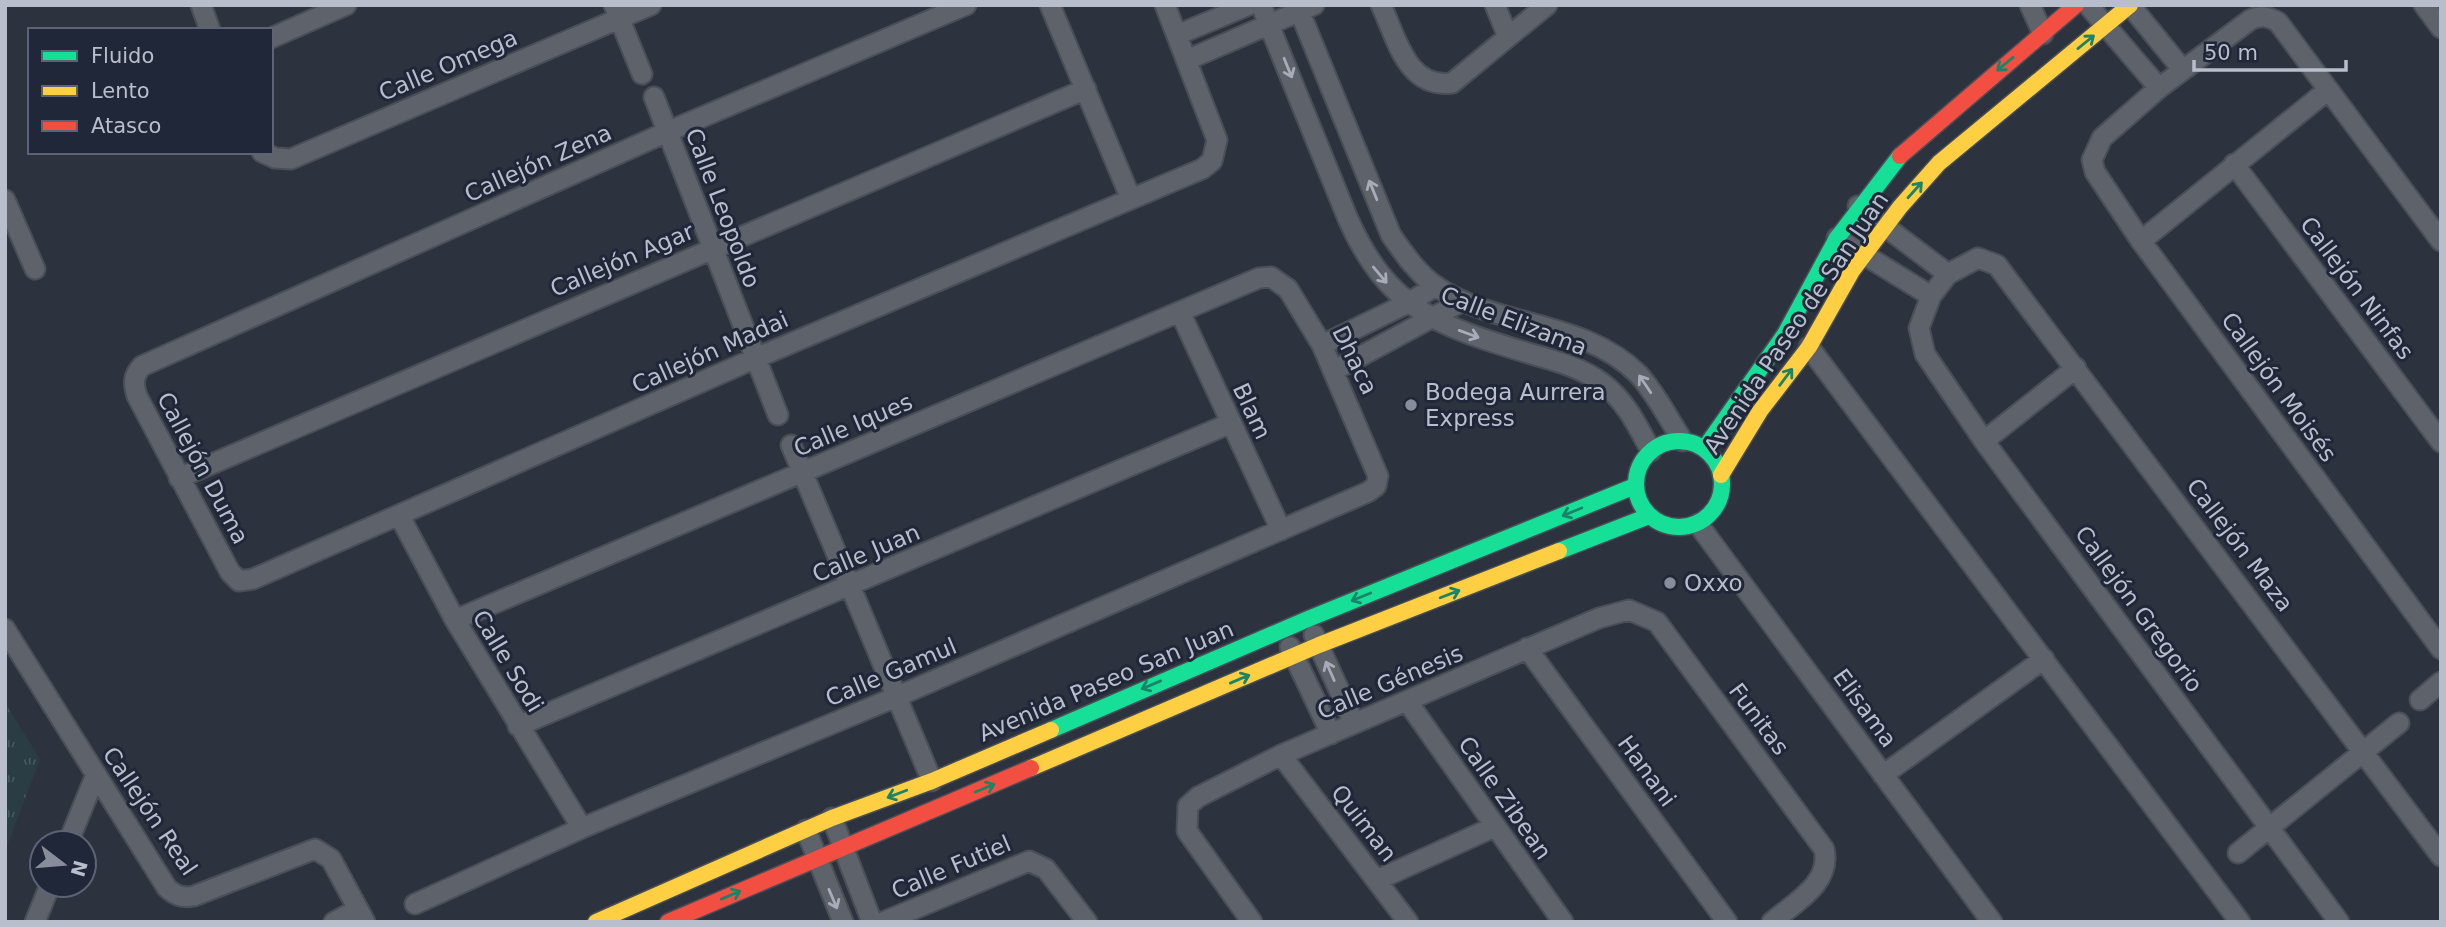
<svg xmlns="http://www.w3.org/2000/svg" width="2446" height="927" viewBox="0 0 2446 927" font-family="'DejaVu Sans',sans-serif">
<defs>
<pattern id="grass-tufts" width="24" height="20" patternUnits="userSpaceOnUse" patternTransform="scale(1.75)"><rect width="24" height="20" fill="#2a3d44"/><path d="M3 7l-1-3M5 7V3M7 7l1-3M15 17l-1-3M17 17v-4M19 17l1-3" fill="none" stroke="#47575e"/></pattern>
</defs>
<rect width="100%" height="100%" fill="#2d333e"/>
<path fill="url(#grass-tufts)" d="M5 703 40 759 5 851Z"/>
<g fill="none" stroke-linecap="round" stroke-linejoin="round">
<defs>
<path id="street" d="M201 5 210 30
M614 5 642 74
M1050 5 1131 199
M1261 5 1348 219C1388 309 1438 326 1528 353 1552 360 1581 367 1602 383 1626 401 1637 425 1651 451
M1297 5 1391 235C1404 254 1418 274 1437 287 1498 328 1584 320 1638 374 1655 392 1669 420 1683 441
M1381 5C1397 39 1407 89 1452 83L1547 5
M1495 5 1508 37
M2030 5 2043 34
M2088 5 2159 88
M2130 5 2182 69
M2424 5 2441 28
M1177 35 1249 5
M271 38 346 5
M1187 60 1314 5
M654 97 778 415
M262 152 275 158 291 159 651 5
M2234 164 2441 442
M5 200 35 269
M1858 206 1948 274
M1837 238 1931 296
M2141 241 2328 90
M2441 241 2278 22C2267 16 2261 15 2250 20L2159 88 2102 138 2092 160 2095 172 2141 241 2441 649
M1180 312 1281 530
M1322 345 1408 303 1436 286
M1809 347 2240 922
M1335 370 1463 301
M1984 441 2076 368
M791 445 932 781
M179 478 1086 89
M399 515 455 620 582 828
M1698 524 1992 922
M239 581 253 579 756 358 1202 169 1212 161 1217 140 1165 5
M239 581 230 572 137 396C133 383 133 376 142 366L667 132 966 5
M5 629 167 888C176 896 182 898 194 896L315 849 331 859 365 922
M1314 635 1354 723
M1290 647 1331 734
M1527 648 1727 922
M2420 700 2441 682
M1407 701 1563 922
M518 726 1231 423
M1281 755 1408 922
M1883 775 2044 659
M832 818 872 922
M806 830 843 922
M68 843 95 777
M2238 853 2399 723
M1377 880 1494 827
M415 904 582 828 896 697 1368 492 1376 486 1378 476 1322 345 1288 289 1271 277 1259 278 455 620
M35 922 50 885
M334 922 358 909
M883 922 1029 861 1046 869 1087 922
M1252 922 1187 831 1188 806 1198 797 1281 755 1599 618 1629 610 1657 622 1824 849C1832 883 1795 902 1772 922
M2339 922 1984 441 1925 354 1919 328 1931 296 1948 274 1978 258 1997 265 2441 856"/>
<path id="fast" d="M1636 484a43 43 0 1 1 86 0a43 43 0 1 1-86 0Z
M1704 449 1785 334 1837 238 1900 156
M1559 551 1649 516
M1051 730 1308 619 1635 486"/>
<path id="slow" d="M1721 475 1760 411 1809 347 1852 271 1900 207 1939 163 2130 5
M1031 768 1319 645 1559 551
M596 922 832 818 932 781 1051 730"/>
<path id="jam" d="M1900 156 2076 5
M668 922 1031 768"/>
</defs>
<use href="#street" stroke="#4a4e56" stroke-width="23"/>
<use href="#fast" stroke="#4a4e56" stroke-width="19"/>
<use href="#slow" stroke="#4a4e56" stroke-width="19"/>
<use href="#jam" stroke="#4a4e56" stroke-width="19"/>
<use href="#street" stroke="#5e626b" stroke-width="19"/>
<use href="#fast" stroke="#16e098" stroke-width="16"/>
<use href="#slow" stroke="#ffcf43" stroke-width="16"/>
<use href="#jam" stroke="#f24e42" stroke-width="16"/>
</g>
<defs><path id="oneway-shaft" d="M-6 0H5M1.5-3L5.5 0L1.5 3" fill="none" stroke-width="1.6" stroke-linecap="round" stroke-linejoin="round" transform="scale(1.75)"/></defs>
<g stroke="#1b8468">
<use href="#oneway-shaft" transform="translate(2086 42) rotate(-39)"/>
<use href="#oneway-shaft" transform="translate(2005 64) rotate(141)"/>
<use href="#oneway-shaft" transform="translate(1915 190) rotate(-48)"/>
<use href="#oneway-shaft" transform="translate(1786 377) rotate(-53)"/>
<use href="#oneway-shaft" transform="translate(1572 512) rotate(158)"/>
<use href="#oneway-shaft" transform="translate(1450 594) rotate(-21)"/>
<use href="#oneway-shaft" transform="translate(1361 597) rotate(158)"/>
<use href="#oneway-shaft" transform="translate(1240 679) rotate(-23)"/>
<use href="#oneway-shaft" transform="translate(1151 685) rotate(157)"/>
<use href="#oneway-shaft" transform="translate(985 788) rotate(-22)"/>
<use href="#oneway-shaft" transform="translate(897 794) rotate(159)"/>
<use href="#oneway-shaft" transform="translate(731 895) rotate(-23)"/>
</g>
<g stroke="#a7acb9">
<use href="#oneway-shaft" transform="translate(1288 68) rotate(68)"/>
<use href="#oneway-shaft" transform="translate(1373 190) rotate(-112)"/>
<use href="#oneway-shaft" transform="translate(1380 275) rotate(50)"/>
<use href="#oneway-shaft" transform="translate(1469 334) rotate(20)"/>
<use href="#oneway-shaft" transform="translate(1645 384) rotate(-124)"/>
<use href="#oneway-shaft" transform="translate(1330 671) rotate(-114)"/>
<use href="#oneway-shaft" transform="translate(833 899) rotate(67)"/>
</g>
<g fill="#888d9b" stroke="#202739" stroke-width="2.5">
<circle cx="1411" cy="405" r="7"/>
<circle cx="1670" cy="583" r="7"/>
</g>
<g text-anchor="middle" stroke-width="6" stroke-linejoin="round" paint-order="stroke">
<g font-size="23" fill="#b9becd" stroke="#202739">
<text transform="translate(448 65) rotate(-23)" y="8">Calle Omega</text>
<text transform="translate(538 163) rotate(-24)" y="8">Callejón Zena</text>
<text transform="translate(723 208) rotate(69)" y="8">Calle Leopoldo</text>
<text transform="translate(622 260) rotate(-23)" y="8">Callejón Agar</text>
<text transform="translate(2357 288) rotate(53)" y="8">Callejón Ninfas</text>
<text transform="translate(1514 321) rotate(21)" y="8">Calle Elizama</text>
<text transform="translate(1796 323) rotate(-56)" y="8">Avenida Paseo de San Juan</text>
<text transform="translate(710 352) rotate(-24)" y="8">Callejón Madai</text>
<text transform="translate(1355 360) rotate(64)" y="8">Dhaca</text>
<text transform="translate(2279 387) rotate(54)" y="8">Callejón Moisés</text>
<text transform="translate(1252 411) rotate(65)" y="8">Blam</text>
<text transform="translate(853 425) rotate(-23)" y="8">Calle Iques</text>
<text transform="translate(203 468) rotate(62)" y="8">Callejón Duma</text>
<text transform="translate(2240 545) rotate(53)" y="8">Callejón Maza</text>
<text transform="translate(866 553) rotate(-23)" y="8">Calle Juan</text>
<text transform="translate(2139 609) rotate(54)" y="8">Callejón Gregorio</text>
<text transform="translate(508 661) rotate(59)" y="8">Calle Sodi</text>
<text transform="translate(891 672) rotate(-23)" y="8">Calle Gamul</text>
<text transform="translate(1106 681) rotate(-23)" y="8">Avenida Paseo San Juan</text>
<text transform="translate(1390 682) rotate(-23)" y="8">Calle Génesis</text>
<text transform="translate(1865 708) rotate(54)" y="8">Elisama</text>
<text transform="translate(1759 719) rotate(53)" y="8">Funitas</text>
<text transform="translate(1647 771) rotate(54)" y="8">Hanani</text>
<text transform="translate(1505 798) rotate(55)" y="8">Calle Zibean</text>
<text transform="translate(150 811) rotate(56)" y="8">Callejón Real</text>
<text transform="translate(1364 823) rotate(52)" y="8">Quiman</text>
<text transform="translate(951 867) rotate(-23)" y="8">Calle Futiel</text>
</g>
<g font-size="23" fill="#b9becd" stroke="#202739" text-anchor="start">
<text x="1425" y="400">Bodega Aurrera<tspan x="1425" dy="26">Express</tspan></text>
<text x="1684" y="591">Oxxo</text>
</g>
</g>
<rect width="2446" height="927" fill="none" stroke="#b9becd" stroke-width="14"/>
<rect x="28" y="28" width="245" height="126" fill="#202739" stroke="#5d6374" stroke-width="2"/>
<rect x="42" y="51" width="35" height="10" fill="#16e098" stroke="#5d6374" stroke-width="2"/>
<text x="91" y="63" font-size="21" fill="#b9becd">Fluido</text>
<rect x="42" y="86" width="35" height="10" fill="#ffcf43" stroke="#5d6374" stroke-width="2"/>
<text x="91" y="98" font-size="21" fill="#b9becd">Lento</text>
<rect x="42" y="121" width="35" height="10" fill="#f24e42" stroke="#5d6374" stroke-width="2"/>
<text x="91" y="133" font-size="21" fill="#b9becd">Atasco</text>
<g transform="translate(63 864) rotate(106)"><circle r="33" fill="#202739" stroke="#5d6374" stroke-width="2"/>
<path d="M0-5L12 26L0 18L-12 26Z" fill="#888d9b"/>
<text y="-10" font-size="19" font-weight="bold" text-anchor="middle" fill="#b9becd">N</text>
</g>
<path d="M2194 60v10h152v-10" fill="none" stroke="#b9becd" stroke-width="3.5"/>
<text x="2204" y="60" font-size="21" fill="#b9becd" stroke="#202739" stroke-width="5" paint-order="stroke">50 m</text>
</svg>
